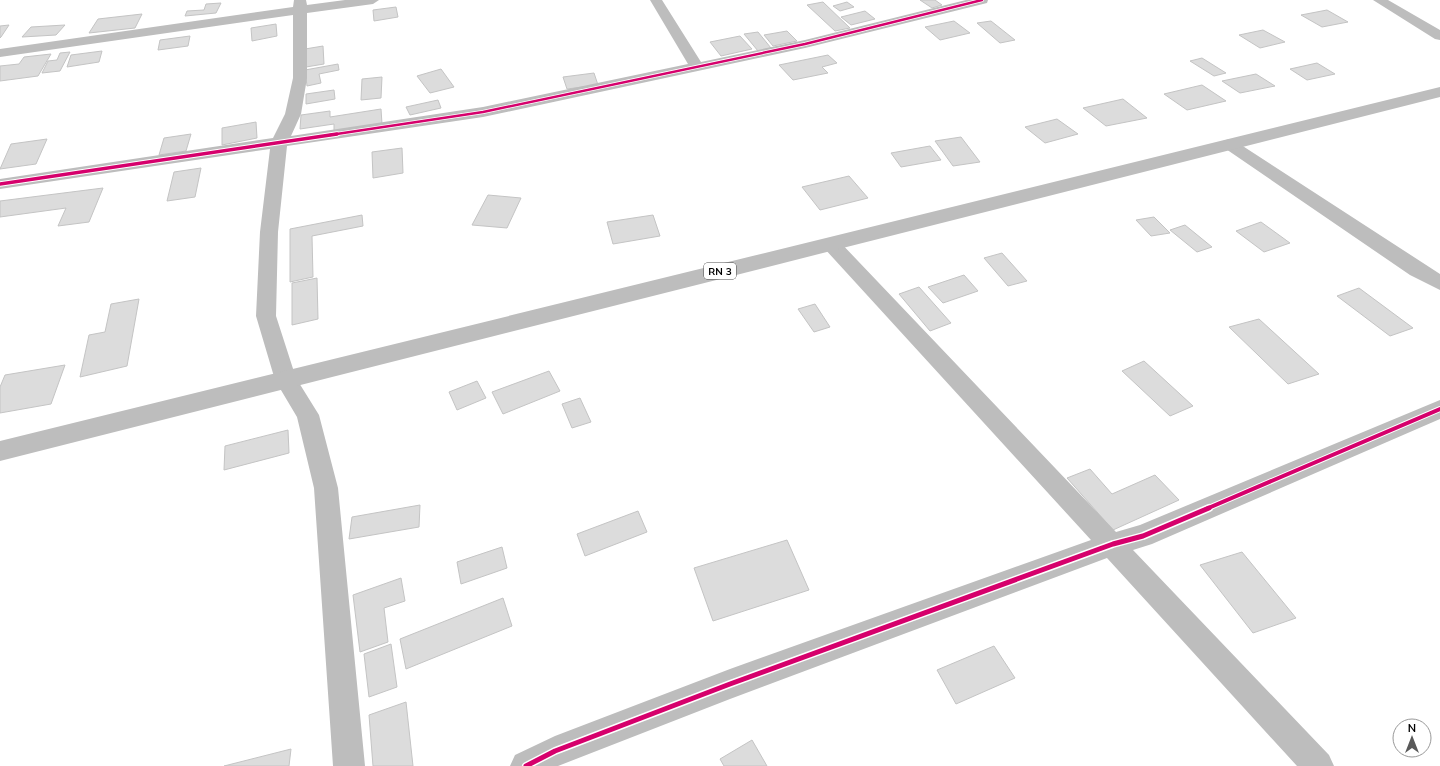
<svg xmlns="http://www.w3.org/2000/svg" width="1440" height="766" viewBox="0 0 1440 766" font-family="Mulish,sans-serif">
<rect width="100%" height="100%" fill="#fff"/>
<path fill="#dcdcdc" stroke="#c4c4c4" d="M920 0H935L942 5 932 8Z
M823 2 850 28 835 31 807 5Z
M847 2 854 7 840 11 833 6Z
M221 3 216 13 185 16 187 11 204 10 206 4Z
M396 7 398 17 374 21 373 10Z
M1327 10 1348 22 1322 27 1301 15Z
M865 11 875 19 851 25 841 17Z
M142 14 135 28 89 33 98 19Z
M954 21 970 33 940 40 925 27Z
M991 21 1015 40 1000 43 977 23Z
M276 24 277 36 252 41 251 28Z
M9 25 1 37 0 38V26Z
M65 25 56 35 22 37 31 27Z
M1263 30 1285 42 1260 48 1239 35Z
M787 31 797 41 773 46 764 35Z
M758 32 771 48 758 51 744 34Z
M190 36 188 46 158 50 160 40Z
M740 36 752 49 721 56 710 42Z
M323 46 324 64 306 67 305 49Z
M102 51 99 62 67 67 71 55Z
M70 52 60 71 42 73 48 61 57 60 60 53Z
M51 54 38 76 0 81V66L19 64 24 57Z
M828 55 837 63 822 67 828 73 793 80 779 65Z
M1202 58 1226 73 1214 76 1190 61Z
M1317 63 1335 74 1307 80 1290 69Z
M338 64 339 70 319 74 321 83 307 86 305 70Z
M441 69 454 87 430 93 417 76Z
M594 73 598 85 567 89 563 77Z
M1256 74 1275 86 1240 93 1222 81Z
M382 77 381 98 361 100 362 79Z
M1202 85 1226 101 1187 110 1164 94Z
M334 90 335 99 306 104V94Z
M1123 99 1147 118 1106 126 1083 108Z
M438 100 441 108 410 115 406 107Z
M381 109 382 124 334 131V124L300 129 301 115 330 111V117Z
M1057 119 1078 134 1045 143 1025 127Z
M256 122 257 138 222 145V128Z
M191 134 186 151 159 155 164 138Z
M961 137 980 162 953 166 935 141Z
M47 139 36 164 0 169 11 144Z
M930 146 941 160 901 167 891 153Z
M402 148 403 173 373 178 372 152Z
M201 168 195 197 167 201 174 172Z
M849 176 868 198 820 210 802 187Z
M103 188 89 222 58 226 66 208 0 217V201Z
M488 195 521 198 507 228 472 225Z
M362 215 363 226 312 236 313 277 290 282V229Z
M653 215 660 236 613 244 607 222Z
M1154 217 1170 233 1151 236 1136 220Z
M1261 222 1290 243 1264 252 1236 231Z
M1185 225 1212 247 1197 252 1170 230Z
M1002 253 1027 281 1008 286 984 258Z
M964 275 978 291 943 303 928 287Z
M317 278 318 319 292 325V283Z
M919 287 951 323 930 331 899 294Z
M1359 288 1413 328 1390 336 1337 296Z
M139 299 127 366 80 377 89 335 105 332 111 304Z
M815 304 830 327 814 332 798 309Z
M1259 319 1319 374 1288 384 1229 327Z
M1144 361 1193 406 1170 416 1122 371Z
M65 365 51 404 0 413V387L5 375Z
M549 371 560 391 503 414 492 392Z
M477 381 486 398 457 410 449 392Z
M580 398 591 422 572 428 562 404Z
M288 430 289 453 224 470 225 446Z
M1090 469 1112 494 1155 475 1179 500 1113 530 1067 478Z
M420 505 419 527 349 539 352 517Z
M638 511 647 532 585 556 577 534Z
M787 540 809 590 713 621 694 568Z
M502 547 507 568 461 584 457 562Z
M1242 552 1296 618 1253 633 1200 565Z
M401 578 405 601 384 608 388 642 360 652 353 595Z
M503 598 512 626 406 669 400 639Z
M391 644 397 687 369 697 364 654Z
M994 646 1015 678 956 704 937 670Z
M406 702 413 766H373L369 715Z
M752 740 767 766H724L720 759Z
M291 749 289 766H224Z"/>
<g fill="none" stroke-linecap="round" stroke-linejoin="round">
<path fill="#bdbdbd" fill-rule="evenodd" d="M294 0H306L307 5 345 0H379L373 4 307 13V78L301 114 291 136 483 107 688 64 650 0H662L701 62 805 40 966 0H988L987 3 805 48 483 117 287 146 278 232 276 316 296 378 319 415 338 488 365 766H333L314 488 297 417 275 380 256 316 260 232 270 149 0 189V179L273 138 285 114 293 78V15L0 57V49L293 7Z
M1373 0H1388L1440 30V40L1435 39Z
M1229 139 1235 141 1440 274V290L1410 275 1223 147 1221 144 1223 141Z
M831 238 838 240 1116 532 1140 525 1440 400V419L1152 544 1133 550 1329 755 1334 766H1297L1107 558 730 699 558 766H510L515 755 555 736 730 669 1091 540 824 248 822 244 824 240Z"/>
<path fill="#bdbdbd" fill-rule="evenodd" d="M1440 87V97L0 461V441Z"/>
<defs>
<path id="cycleway-far3" d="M330 135 483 112 805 44 982 0"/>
<path id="cycleway-far2" d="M0 184 337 134"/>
<path id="cycleway-far1" d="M1206 509 1440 409"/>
<path id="cycleway" d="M526 766 555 751 730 684 1113 544 1143 536 1209 508"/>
</defs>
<use href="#cycleway-far3" stroke="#fff" stroke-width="4"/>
<use href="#cycleway-far2" stroke="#fff" stroke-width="5.5"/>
<use href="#cycleway-far1" stroke="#fff" stroke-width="6"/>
<use href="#cycleway" stroke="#fff" stroke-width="8"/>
<use href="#cycleway-far3" stroke="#d6006c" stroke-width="2.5"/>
<use href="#cycleway-far2" stroke="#d6006c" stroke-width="3.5"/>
<use href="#cycleway-far1" stroke="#d6006c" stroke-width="4"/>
<use href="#cycleway" stroke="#d6006c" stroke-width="5"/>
</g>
<g text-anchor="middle" stroke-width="3.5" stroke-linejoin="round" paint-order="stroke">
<rect fill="#fff" stroke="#4c4c4c" stroke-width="1" x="704" y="263" width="32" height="16" rx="3"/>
<g font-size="10" font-weight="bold" fill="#000">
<text x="720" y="275">RN 3</text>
</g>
</g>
<g transform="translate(1412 738)"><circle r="19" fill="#ffffff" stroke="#999999"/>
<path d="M0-3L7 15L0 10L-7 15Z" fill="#595959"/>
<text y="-6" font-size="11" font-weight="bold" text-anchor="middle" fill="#000000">N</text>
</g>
</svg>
